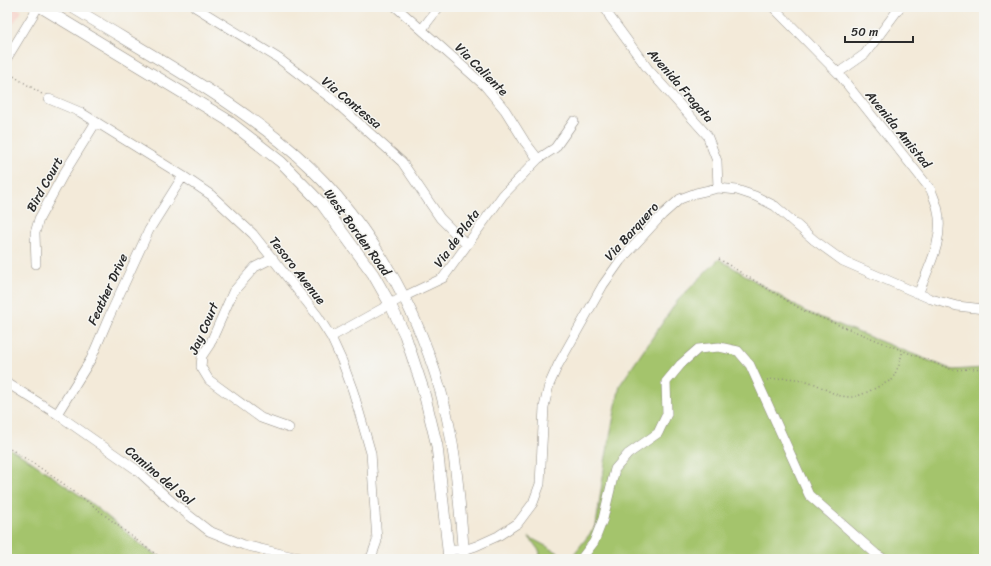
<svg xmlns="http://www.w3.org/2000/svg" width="991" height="566" viewBox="0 0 991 566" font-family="Sriracha,sans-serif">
<rect width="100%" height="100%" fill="#f6f6f2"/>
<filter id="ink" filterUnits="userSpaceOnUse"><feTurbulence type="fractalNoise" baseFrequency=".025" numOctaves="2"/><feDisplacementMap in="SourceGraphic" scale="8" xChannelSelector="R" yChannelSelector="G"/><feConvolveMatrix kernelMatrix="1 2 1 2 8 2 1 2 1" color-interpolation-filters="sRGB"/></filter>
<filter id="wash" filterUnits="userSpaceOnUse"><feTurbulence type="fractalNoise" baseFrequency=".012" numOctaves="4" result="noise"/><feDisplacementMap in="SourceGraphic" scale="16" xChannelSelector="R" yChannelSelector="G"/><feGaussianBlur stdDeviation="0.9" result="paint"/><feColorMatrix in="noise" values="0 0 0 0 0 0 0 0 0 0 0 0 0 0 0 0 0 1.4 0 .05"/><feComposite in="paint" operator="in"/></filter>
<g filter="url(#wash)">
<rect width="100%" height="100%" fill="#f3ead9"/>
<path fill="#f7d1c9" d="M7 7H15L22 11 7 32Z"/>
<path fill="#a4c46c" stroke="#68784c" d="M719 259 804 311 953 370 984 368V559H570L596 526 605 462 620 385 678 300Z
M7 447 29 460 88 501 123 529 142 546 163 559H7Z
M529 537 570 559H539L540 552Z"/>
</g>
<g filter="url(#ink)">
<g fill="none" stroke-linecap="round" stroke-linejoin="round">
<defs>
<path id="minor" d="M195 7 278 58 333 100 402 162 440 218 467 245
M396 7 485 86 505 110 525 142 538 159
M605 7 610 17 648 69 707 135 717 161 718 188
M773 7 838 73 931 190C933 196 937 204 938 211 944 240 929 266 919 292
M422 29 439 7
M7 58 38 7
M838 73 865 54 900 7
M49 99 80 112 183 176 211 195 253 234 317 315 331 337 342 361 353 391 371 453 377 541 371 558 368 559
M273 258 255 267 233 292 210 344 202 356 201 367 209 380 261 418 289 428
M36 264 35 233 39 219 63 175 96 122
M331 337 403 297 443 278 503 195 538 159 555 148 574 121
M7 383 57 414 137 470 172 502 209 531 244 545 294 557 308 559
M57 414 91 359 109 317 149 230 183 176
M448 550H464L476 546 498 536 518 523 533 503 540 484 544 407 549 385 558 365 603 285 620 261 662 215 680 199 696 193 718 188 737 190 755 196 775 206 814 240 843 261 931 299 957 306 984 309
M581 559 594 542 603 519 615 469 628 454 658 433 667 414 666 382 681 364 698 349 719 347 738 351 750 365 809 495 876 554 884 559"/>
<path id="major" d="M41 7 226 119 281 162 321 203 373 274 390 304 405 335 423 389 437 446 449 559
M72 7C142 50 217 90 281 142 363 208 422 310 446 412 457 460 460 510 464 559"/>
</defs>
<use href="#minor" stroke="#8f8a82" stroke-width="10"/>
<use href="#major" stroke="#8f8a82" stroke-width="12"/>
<path stroke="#8f8a82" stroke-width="1.5" stroke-dasharray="1 3" stroke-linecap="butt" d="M7 72 42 94
M719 259 804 311 911 354 953 370 984 368
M767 380C781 377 797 378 810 382 825 387 833 397 851 397 861 397 882 384 892 380L899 365 903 350
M7 447C35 464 62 482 88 502 113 521 137 542 163 559"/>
<use href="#minor" stroke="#fff" stroke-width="9"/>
<use href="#major" stroke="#fff" stroke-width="11"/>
</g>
</g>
<g text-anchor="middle" stroke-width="3" stroke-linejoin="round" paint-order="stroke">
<g font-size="13" fill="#2b2b2b" stroke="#f6f6f2">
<text transform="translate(482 69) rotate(45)" y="5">Via Caliente</text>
<text transform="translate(681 85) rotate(49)" y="5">Avenida Fragata</text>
<text transform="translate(352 102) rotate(40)" y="5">Via Contessa</text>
<text transform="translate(899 129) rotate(51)" y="5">Avenida Amistad</text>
<text transform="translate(44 184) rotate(-61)" y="5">Bird Court</text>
<text transform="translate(631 231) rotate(-48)" y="5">Via Barquero</text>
<text transform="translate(358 232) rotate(54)" y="5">West Borden Road</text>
<text transform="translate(456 238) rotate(-54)" y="5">Via de Plata</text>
<text transform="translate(298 270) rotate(52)" y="5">Tesoro Avenue</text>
<text transform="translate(107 289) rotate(-65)" y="5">Feather Drive</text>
<text transform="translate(203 328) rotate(-66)" y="5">Jay Court</text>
<text transform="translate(160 475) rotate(40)" y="5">Camino del Sol</text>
</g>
</g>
<rect width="991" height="566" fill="none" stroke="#f6f6f2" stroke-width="24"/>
<path d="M845 36v6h68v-6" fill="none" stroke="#2b2b2b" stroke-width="2"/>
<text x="851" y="36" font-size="12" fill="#2b2b2b" stroke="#f6f6f2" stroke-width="3" paint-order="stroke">50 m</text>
</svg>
